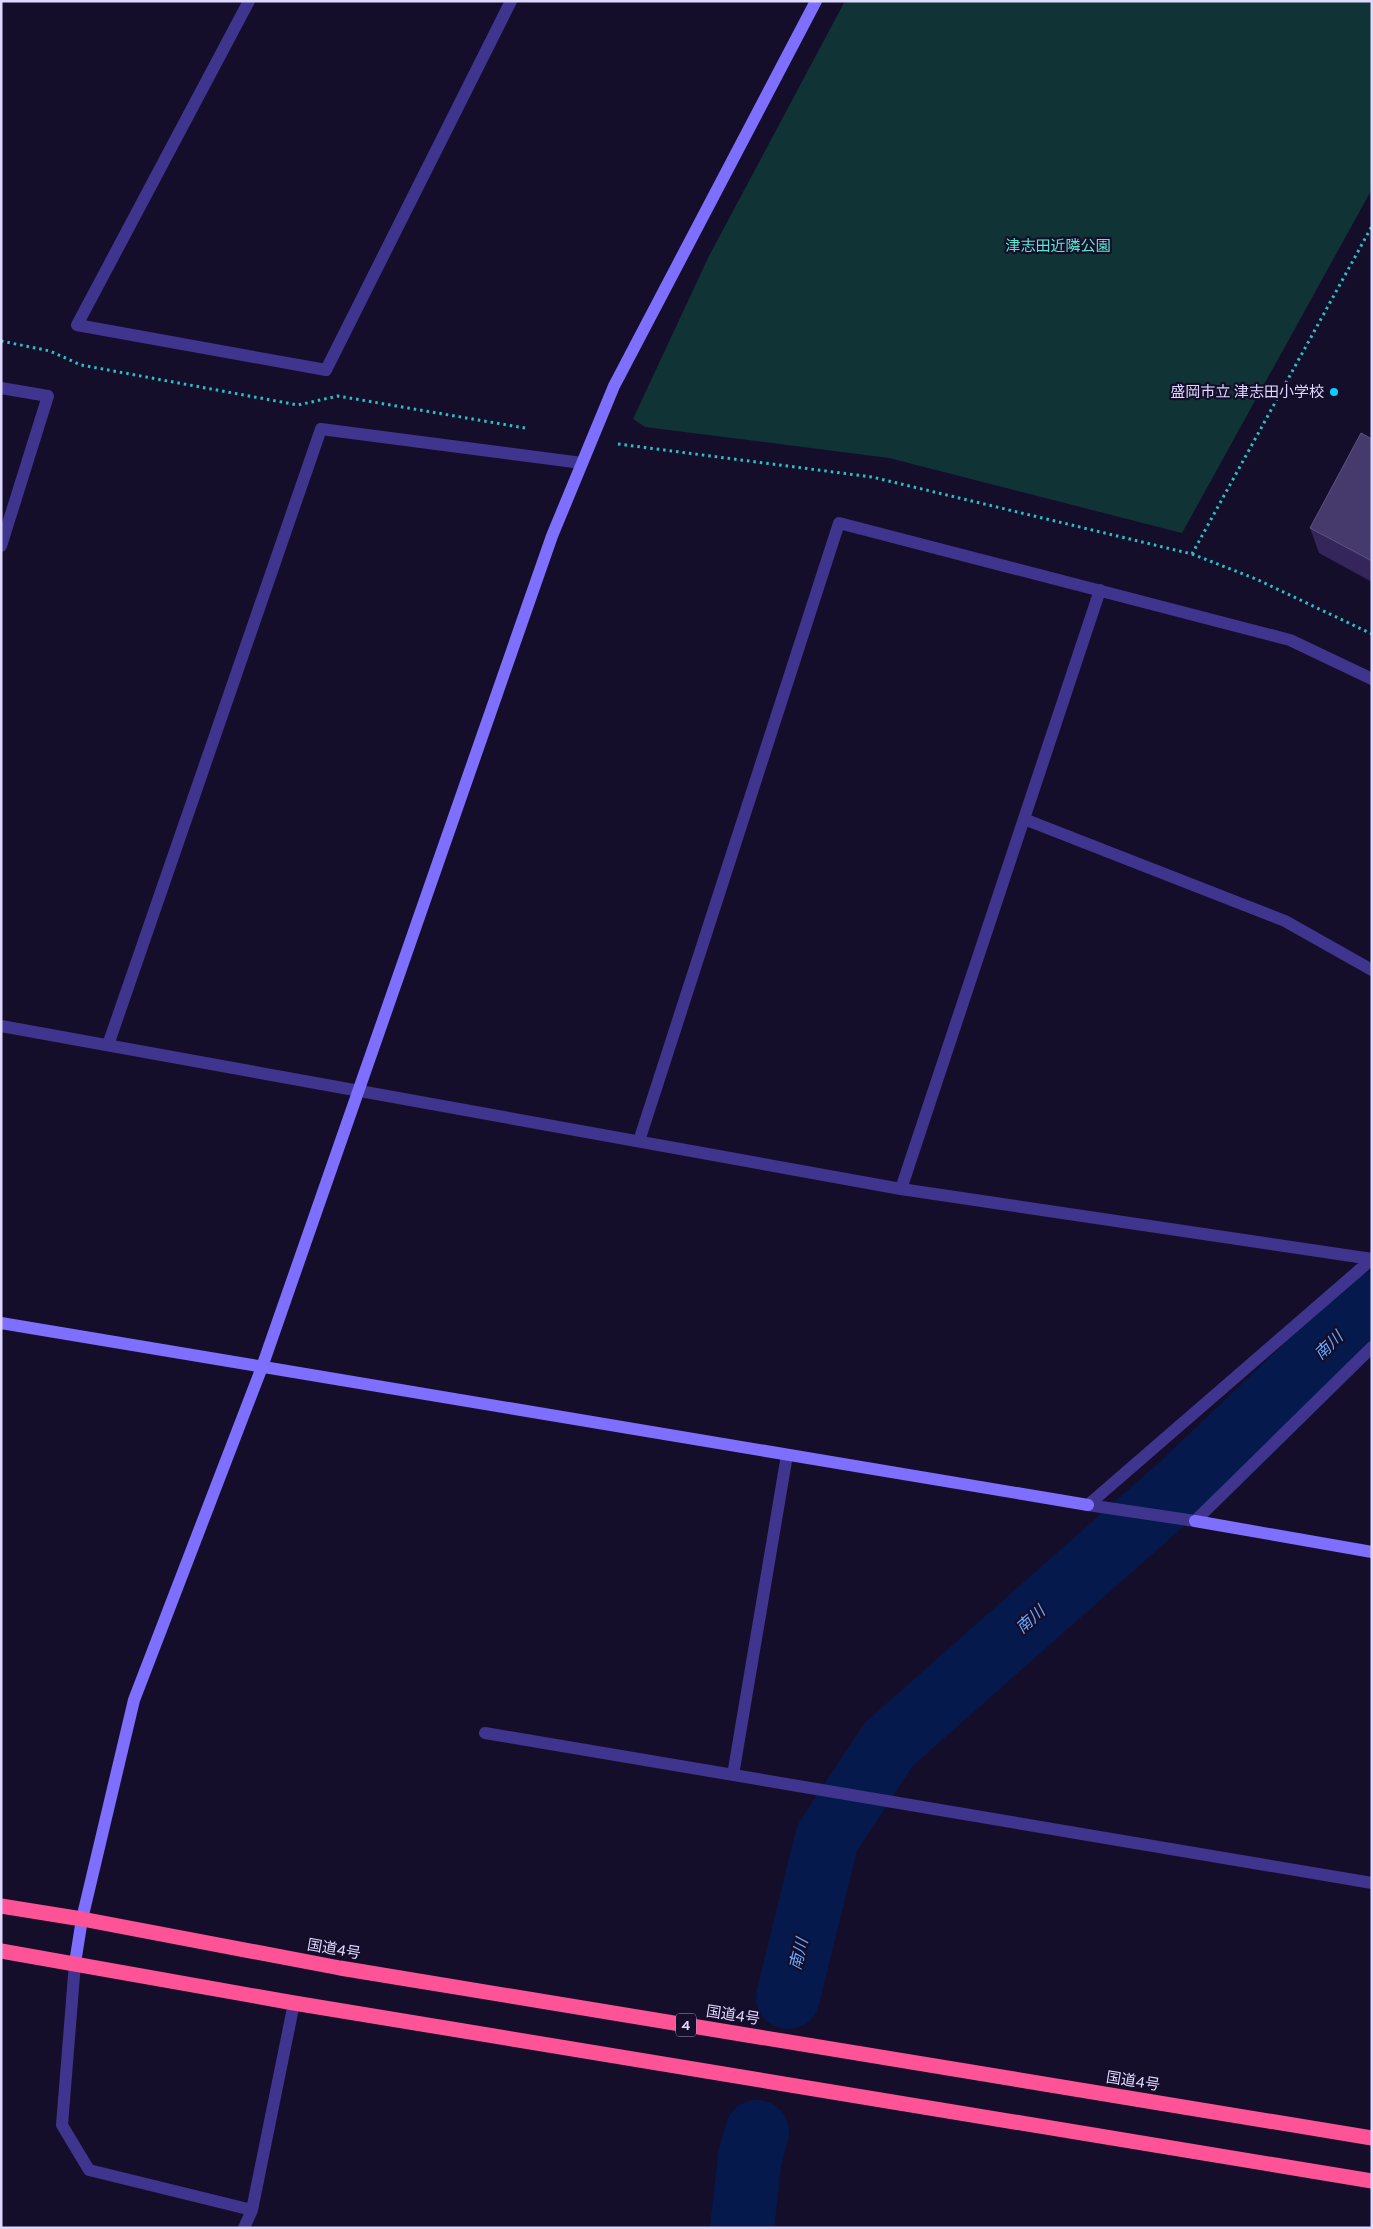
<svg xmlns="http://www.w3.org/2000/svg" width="1373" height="2229" viewBox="0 0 1373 2229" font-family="Overpass,'Noto Sans JP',sans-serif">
<rect width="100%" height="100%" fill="#150e2b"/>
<path fill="#103435" d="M845 1H1372V189L1182 533 889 458 645 427 633 419 709 256Z"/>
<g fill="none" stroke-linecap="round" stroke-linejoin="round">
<path stroke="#05194c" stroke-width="64" d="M788 1997 827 1838 889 1744 1182 1485 1372 1304
M742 2228 750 2157 757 2132"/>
<path stroke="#24c3c7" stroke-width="3" stroke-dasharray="2.5 4" stroke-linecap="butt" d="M1 341 50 351 81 365 298 405 338 396 525 428
M618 444 872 477 1192 554 1372 226
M1192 554 1256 579 1372 634"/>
<path stroke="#3f358e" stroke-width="12" d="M249 1 77 325 326 370 511 1
M1 388 48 396 1 546
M1024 819 1285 921 1372 970
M1 1026 901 1189 1372 1259
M108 1045 321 429 582 463
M639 1141 839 523 1290 640 1372 679
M901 1189 1100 590
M1088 1505 1372 1259
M1088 1505 1195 1521 1372 1347
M485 1733 1372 1883
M733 1775 787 1455
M75 1963 62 2125 89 2170 252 2210
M244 2228 252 2210 294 2003"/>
<path stroke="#7e6fff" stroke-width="12" d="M1 1323 1088 1505
M1195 1521 1372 1552
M75 1963 82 1919 134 1700 262 1367 552 536 614 386 816 1"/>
<path stroke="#ff5397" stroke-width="15" d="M1 1906 82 1919 340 1968 1372 2138
M1 1951 294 2003 1372 2181"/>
</g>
<path fill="#34255a" d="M1372 439V582L1319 553 1310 528Z"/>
<path fill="#46396c" stroke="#5e5283" d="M1361 433 1372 439V561L1310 528Z"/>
<circle fill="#04d1ff" stroke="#150e2b" stroke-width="2" cx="1334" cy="392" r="5"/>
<g text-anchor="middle" stroke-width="4.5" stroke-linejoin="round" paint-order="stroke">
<rect fill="#150e2b" stroke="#a29bbf" stroke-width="1" x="676" y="2013.5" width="20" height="23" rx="4"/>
<g font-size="14" font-weight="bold" fill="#dfd8ff">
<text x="686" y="2030">4</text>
</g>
<g font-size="15" fill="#57ebd2" stroke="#150e2b">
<text x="1058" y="251">津志田近隣公園</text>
</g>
<g font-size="15" fill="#dfd8ff" stroke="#150e2b" text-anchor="end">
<text x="1324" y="397">盛岡市立 津志田小学校</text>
</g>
<g font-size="15" fill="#dfd8ff" stroke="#150e2b">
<text transform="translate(334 1949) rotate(10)" y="5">国道4号</text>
<text transform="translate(733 2015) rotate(9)" y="5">国道4号</text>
<text transform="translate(1133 2081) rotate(9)" y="5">国道4号</text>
</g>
<g font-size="16" font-style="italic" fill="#66acff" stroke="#150e2b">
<text transform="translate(1328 1345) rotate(-44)" y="6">南川</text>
<text transform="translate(1030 1619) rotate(-42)" y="6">南川</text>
<text transform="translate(798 1954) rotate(-76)" y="6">南川</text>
</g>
</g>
<rect width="1373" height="2229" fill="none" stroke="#dfd8ff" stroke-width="5"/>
</svg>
